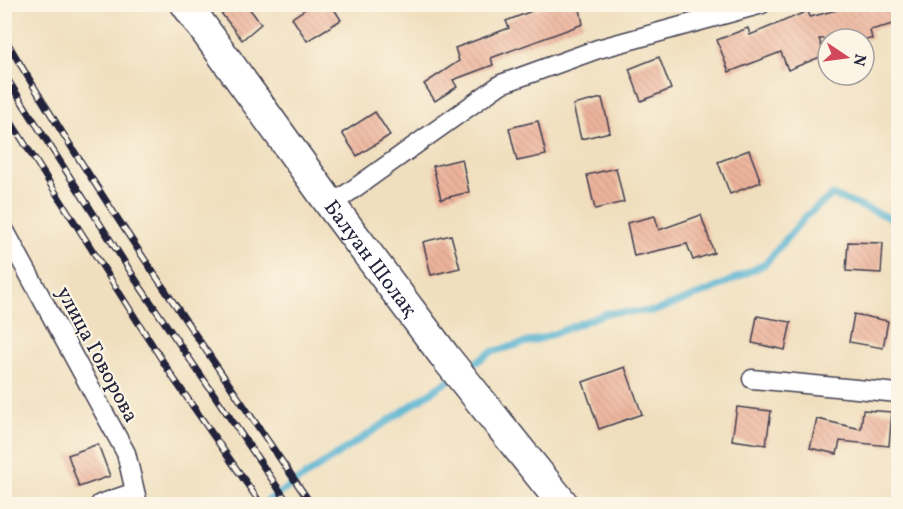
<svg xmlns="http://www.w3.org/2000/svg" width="903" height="509" viewBox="0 0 903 509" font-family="Vollkorn,serif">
<defs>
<pattern id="building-back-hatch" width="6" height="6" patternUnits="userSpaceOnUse" patternTransform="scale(1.5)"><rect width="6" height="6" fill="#edb39b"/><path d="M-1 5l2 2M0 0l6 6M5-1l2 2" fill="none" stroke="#cb9a86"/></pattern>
</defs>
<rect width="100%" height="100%" fill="#fcf5e5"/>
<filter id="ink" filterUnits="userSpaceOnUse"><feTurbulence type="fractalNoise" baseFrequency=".0167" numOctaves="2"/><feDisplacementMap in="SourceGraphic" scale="12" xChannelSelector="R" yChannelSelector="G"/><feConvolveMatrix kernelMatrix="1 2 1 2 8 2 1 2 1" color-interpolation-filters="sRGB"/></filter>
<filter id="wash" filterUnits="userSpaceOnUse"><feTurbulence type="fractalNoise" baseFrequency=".008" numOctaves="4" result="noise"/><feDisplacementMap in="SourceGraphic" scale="24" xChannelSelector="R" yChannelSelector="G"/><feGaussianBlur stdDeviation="1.35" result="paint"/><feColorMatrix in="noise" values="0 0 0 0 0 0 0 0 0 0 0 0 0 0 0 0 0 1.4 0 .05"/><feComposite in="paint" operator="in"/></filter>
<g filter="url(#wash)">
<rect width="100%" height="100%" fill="#f0dfbe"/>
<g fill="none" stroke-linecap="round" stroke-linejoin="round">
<path stroke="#51b0d0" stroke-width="7" d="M466 369 491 352 543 338 607 313 655 311 713 289 765 264 805 217 832 195 898 221
M263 504 454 377"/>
</g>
<g id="blocks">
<path fill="url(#building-back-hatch)" d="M214 4H246L261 24 242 40Z
M313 4H331L341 20 307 41 292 18Z
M550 4H579L583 24 491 58 493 65 453 80 457 87 435 101 424 84 459 61 455 48 509 28 506 21Z
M859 4H898V23L870 30 872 39H819L825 55 788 70 781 52 729 72 717 40 748 28 750 35 808 11 810 17Z
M659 57 671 89 641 101 629 69Z
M602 98 610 132 581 139 573 105Z
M375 112 390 135 357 156 342 133Z
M538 121 546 155 517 161 509 128Z
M749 150 761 182 730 194 718 162Z
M462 159 469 192 441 199 433 166Z
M616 168 624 202 595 209 587 175Z
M701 215 714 253 693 260 687 244 634 256 627 223 655 216 659 230Z
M451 235 460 268 431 275 423 242Z
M848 242 883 243 881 273 846 271Z
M854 314 888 321 883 348 849 342Z
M757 316 791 322 785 350 752 343Z
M625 367 642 414 599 429 583 382Z
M737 407 771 411 766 445 732 440Z
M863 410 892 412 889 446 840 441 837 454 810 448 817 419 861 429Z
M98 444 110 476 79 487 68 455Z"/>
</g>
</g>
<g filter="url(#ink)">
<use href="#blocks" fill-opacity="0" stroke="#413e4f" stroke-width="1.5"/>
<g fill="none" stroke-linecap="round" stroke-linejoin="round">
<defs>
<path id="street" d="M331 205 501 84 598 49 762 4
M4 229 126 453 138 504
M752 379 898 393
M100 504 135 492"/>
<g id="primary">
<path id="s1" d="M186 4 331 205 446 358 563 504"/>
</g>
</defs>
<use href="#street" stroke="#413e4f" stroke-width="21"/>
<use href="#primary" stroke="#413e4f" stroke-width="33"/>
<use href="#street" stroke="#fff" stroke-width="18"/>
<use href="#primary" stroke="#fff" stroke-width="30"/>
<defs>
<path id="rail" d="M4 37C99 198 206 350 311 504
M4 74 141 288 289 504
M4 111 174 379 261 504"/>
</defs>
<use href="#rail" stroke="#22223b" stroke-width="7"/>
<use href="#rail" stroke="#fcf5e5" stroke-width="4.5" stroke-dasharray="14" stroke-linecap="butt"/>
</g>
</g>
<g text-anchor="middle" stroke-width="4.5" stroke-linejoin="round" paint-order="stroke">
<g font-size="21" fill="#22223b" stroke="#fcf5e5">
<text dy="7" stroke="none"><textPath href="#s1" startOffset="314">Балуан Шолақ</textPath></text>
<text transform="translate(98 354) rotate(62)" y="7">улица Говорова</text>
</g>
</g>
<rect width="903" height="509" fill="none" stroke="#fcf5e5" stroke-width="24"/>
<g transform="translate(846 57) rotate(103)"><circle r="28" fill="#fcf5e5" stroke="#a5a1a1" stroke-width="1.5"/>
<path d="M0-4.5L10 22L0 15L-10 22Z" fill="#d1495b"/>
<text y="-9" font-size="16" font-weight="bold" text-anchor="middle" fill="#22223b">N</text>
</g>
</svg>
